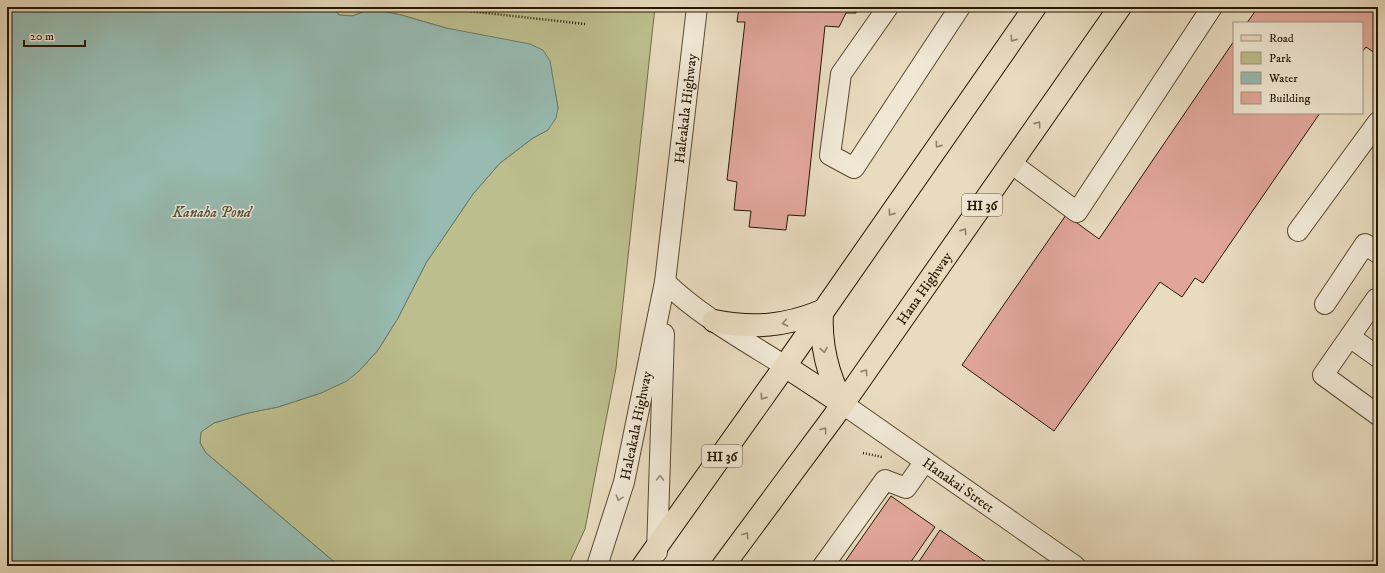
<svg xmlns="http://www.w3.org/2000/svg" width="1385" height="573" viewBox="0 0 1385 573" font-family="'IM FELL DW Pica',serif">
<rect width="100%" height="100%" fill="#e8dbbe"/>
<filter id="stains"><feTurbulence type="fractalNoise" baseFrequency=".005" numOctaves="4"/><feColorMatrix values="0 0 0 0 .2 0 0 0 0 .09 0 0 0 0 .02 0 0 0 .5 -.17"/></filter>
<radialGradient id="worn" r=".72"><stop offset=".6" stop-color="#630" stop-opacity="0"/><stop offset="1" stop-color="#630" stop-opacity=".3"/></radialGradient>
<path fill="#bdbe8d" stroke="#726b48" d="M332 7H655L616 368 585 529 568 566H339L206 453 200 443 201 431 214 423 248 413 278 407 321 393 360 370 378 350 398 318 426 263 473 194 500 163 533 138 548 130 558 108 555 91 446 28 401 15 372 9 352 16 339 15Z"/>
<path fill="#97bbb1" stroke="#6a7a6c" d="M7 7H332L339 15 352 16 372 9 401 15 446 28 530 44 543 50 550 61 558 108 556 118 548 130 533 138 500 163 473 194 426 263 398 318 378 350 360 370 347 381 321 393 278 407 248 413 214 423 201 432 200 443 206 453 339 566H7Z"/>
<path fill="#e1a699" stroke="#271804" d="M739 7H856V13H846L839 27 825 26 805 216 788 215 786 230 749 227 751 211 734 210 737 182 727 180 745 22H737Z
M1258 7H1378V55L1366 47 1362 52V23H1247Z
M1234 41V113H1320L1203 283 1195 278 1182 297 1160 282 1054 431 962 365 1066 215 1099 239Z
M891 496 935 527 908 566H842Z
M940 530 992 566H916Z"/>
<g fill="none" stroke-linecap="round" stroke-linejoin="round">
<defs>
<g id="minor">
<path d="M888 7 841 74 830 155 854 168 960 7"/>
<path d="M1011 163 1077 212 1212 7"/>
<path d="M1298 231 1378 122"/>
<path d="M665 282C700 316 744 340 785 366"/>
<path d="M1378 300 1376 299 1323 375 1378 415"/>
<path d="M1325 304 1365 244 1378 253"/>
<path d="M1350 337 1378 357"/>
<path id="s1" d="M843 404 1075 566"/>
<path d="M657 552 664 334"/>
<path id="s2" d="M597 566 624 482 665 282 697 7"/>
<path d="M823 566 885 480 906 488 925 461"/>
</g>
<g id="major">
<path d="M822 311C820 345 827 374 843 404"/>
<path d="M714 321C754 329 785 326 822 311"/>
<path d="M785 366 843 404"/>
<path d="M643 566 785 366 1035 7"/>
<path id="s3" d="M723 566 843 404 1120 7"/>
</g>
</defs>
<use href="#minor" stroke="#574932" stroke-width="22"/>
<use href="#major" stroke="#271804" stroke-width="24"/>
<path stroke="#271804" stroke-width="2.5" stroke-dasharray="1 2" stroke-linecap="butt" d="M432 7 585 24
M863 453 882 457"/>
<use href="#minor" stroke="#f0e8d5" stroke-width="20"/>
<use href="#major" stroke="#e8dbbe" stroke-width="22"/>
</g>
<defs><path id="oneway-chevron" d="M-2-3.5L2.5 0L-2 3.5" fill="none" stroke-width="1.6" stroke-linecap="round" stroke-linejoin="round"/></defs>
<g stroke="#91836a">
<use href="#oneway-chevron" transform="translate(1013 39) rotate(125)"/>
<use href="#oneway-chevron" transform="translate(1038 124) rotate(-55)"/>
<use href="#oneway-chevron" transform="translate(938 145) rotate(125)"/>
<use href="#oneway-chevron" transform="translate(891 213) rotate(125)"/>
<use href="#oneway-chevron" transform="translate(964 231) rotate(-55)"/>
<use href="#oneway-chevron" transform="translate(785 323) rotate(169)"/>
<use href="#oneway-chevron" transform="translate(824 350) rotate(80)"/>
<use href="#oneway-chevron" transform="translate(865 372) rotate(-55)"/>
<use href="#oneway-chevron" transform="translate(763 397) rotate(125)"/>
<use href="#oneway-chevron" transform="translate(824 430) rotate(-54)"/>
<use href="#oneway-chevron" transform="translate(746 535) rotate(-54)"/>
</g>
<g stroke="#968a77">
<use href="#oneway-chevron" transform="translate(660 478) rotate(-89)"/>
<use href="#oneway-chevron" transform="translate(619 498) rotate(107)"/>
</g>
<g text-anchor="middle" stroke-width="3" stroke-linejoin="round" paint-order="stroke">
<g fill="#f0e8d5" stroke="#635643" stroke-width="1">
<rect x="962" y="194" width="40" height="22" rx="3"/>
<rect x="702" y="445" width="40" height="22" rx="3"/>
</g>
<g font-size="13" font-weight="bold" fill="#271804">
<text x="982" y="210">HI 36</text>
<text x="722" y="461">HI 36</text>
</g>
<g font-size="14" fill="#271804" stroke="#f0e8d5">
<text dy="5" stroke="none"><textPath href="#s2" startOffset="467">Haleakala Highway</textPath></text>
<text dy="5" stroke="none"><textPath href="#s3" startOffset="343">Hana Highway</textPath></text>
<text dy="5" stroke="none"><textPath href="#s2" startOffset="146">Haleakala Highway</textPath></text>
<text dy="5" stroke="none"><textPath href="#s1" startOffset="141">Hanakai Street</textPath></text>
</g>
<g font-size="15" font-style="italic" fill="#4e5141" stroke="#f0e8d5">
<text x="212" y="217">Kanaha Pond</text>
</g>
</g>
<rect width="1385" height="573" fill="none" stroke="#e8dbbe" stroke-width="24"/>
<rect x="8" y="8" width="1369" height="557" fill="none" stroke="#271804" stroke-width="2"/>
<rect x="12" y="12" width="1361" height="549" fill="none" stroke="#271804"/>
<rect x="1233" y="22" width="130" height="92" fill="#f0e8d5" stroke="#a09581"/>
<rect x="1241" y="35" width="20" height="6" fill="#e8dbbe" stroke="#a09581"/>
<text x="1269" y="42" font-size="12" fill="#271804">Road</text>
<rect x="1241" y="52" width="20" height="12" fill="#bdbe8d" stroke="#a09581"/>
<text x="1269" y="62" font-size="12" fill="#271804">Park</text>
<rect x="1241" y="72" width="20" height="12" fill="#97bbb1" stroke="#a09581"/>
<text x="1269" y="82" font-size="12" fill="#271804">Water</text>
<rect x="1241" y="92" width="20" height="12" fill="#e1a699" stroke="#a09581"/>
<text x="1269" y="102" font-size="12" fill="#271804">Building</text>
<path d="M24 40v6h61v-6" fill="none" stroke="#271804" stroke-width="2"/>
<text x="30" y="40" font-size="12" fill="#271804" stroke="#f0e8d5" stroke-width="3" paint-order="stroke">20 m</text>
<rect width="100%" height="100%" filter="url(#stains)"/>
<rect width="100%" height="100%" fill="url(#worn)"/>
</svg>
